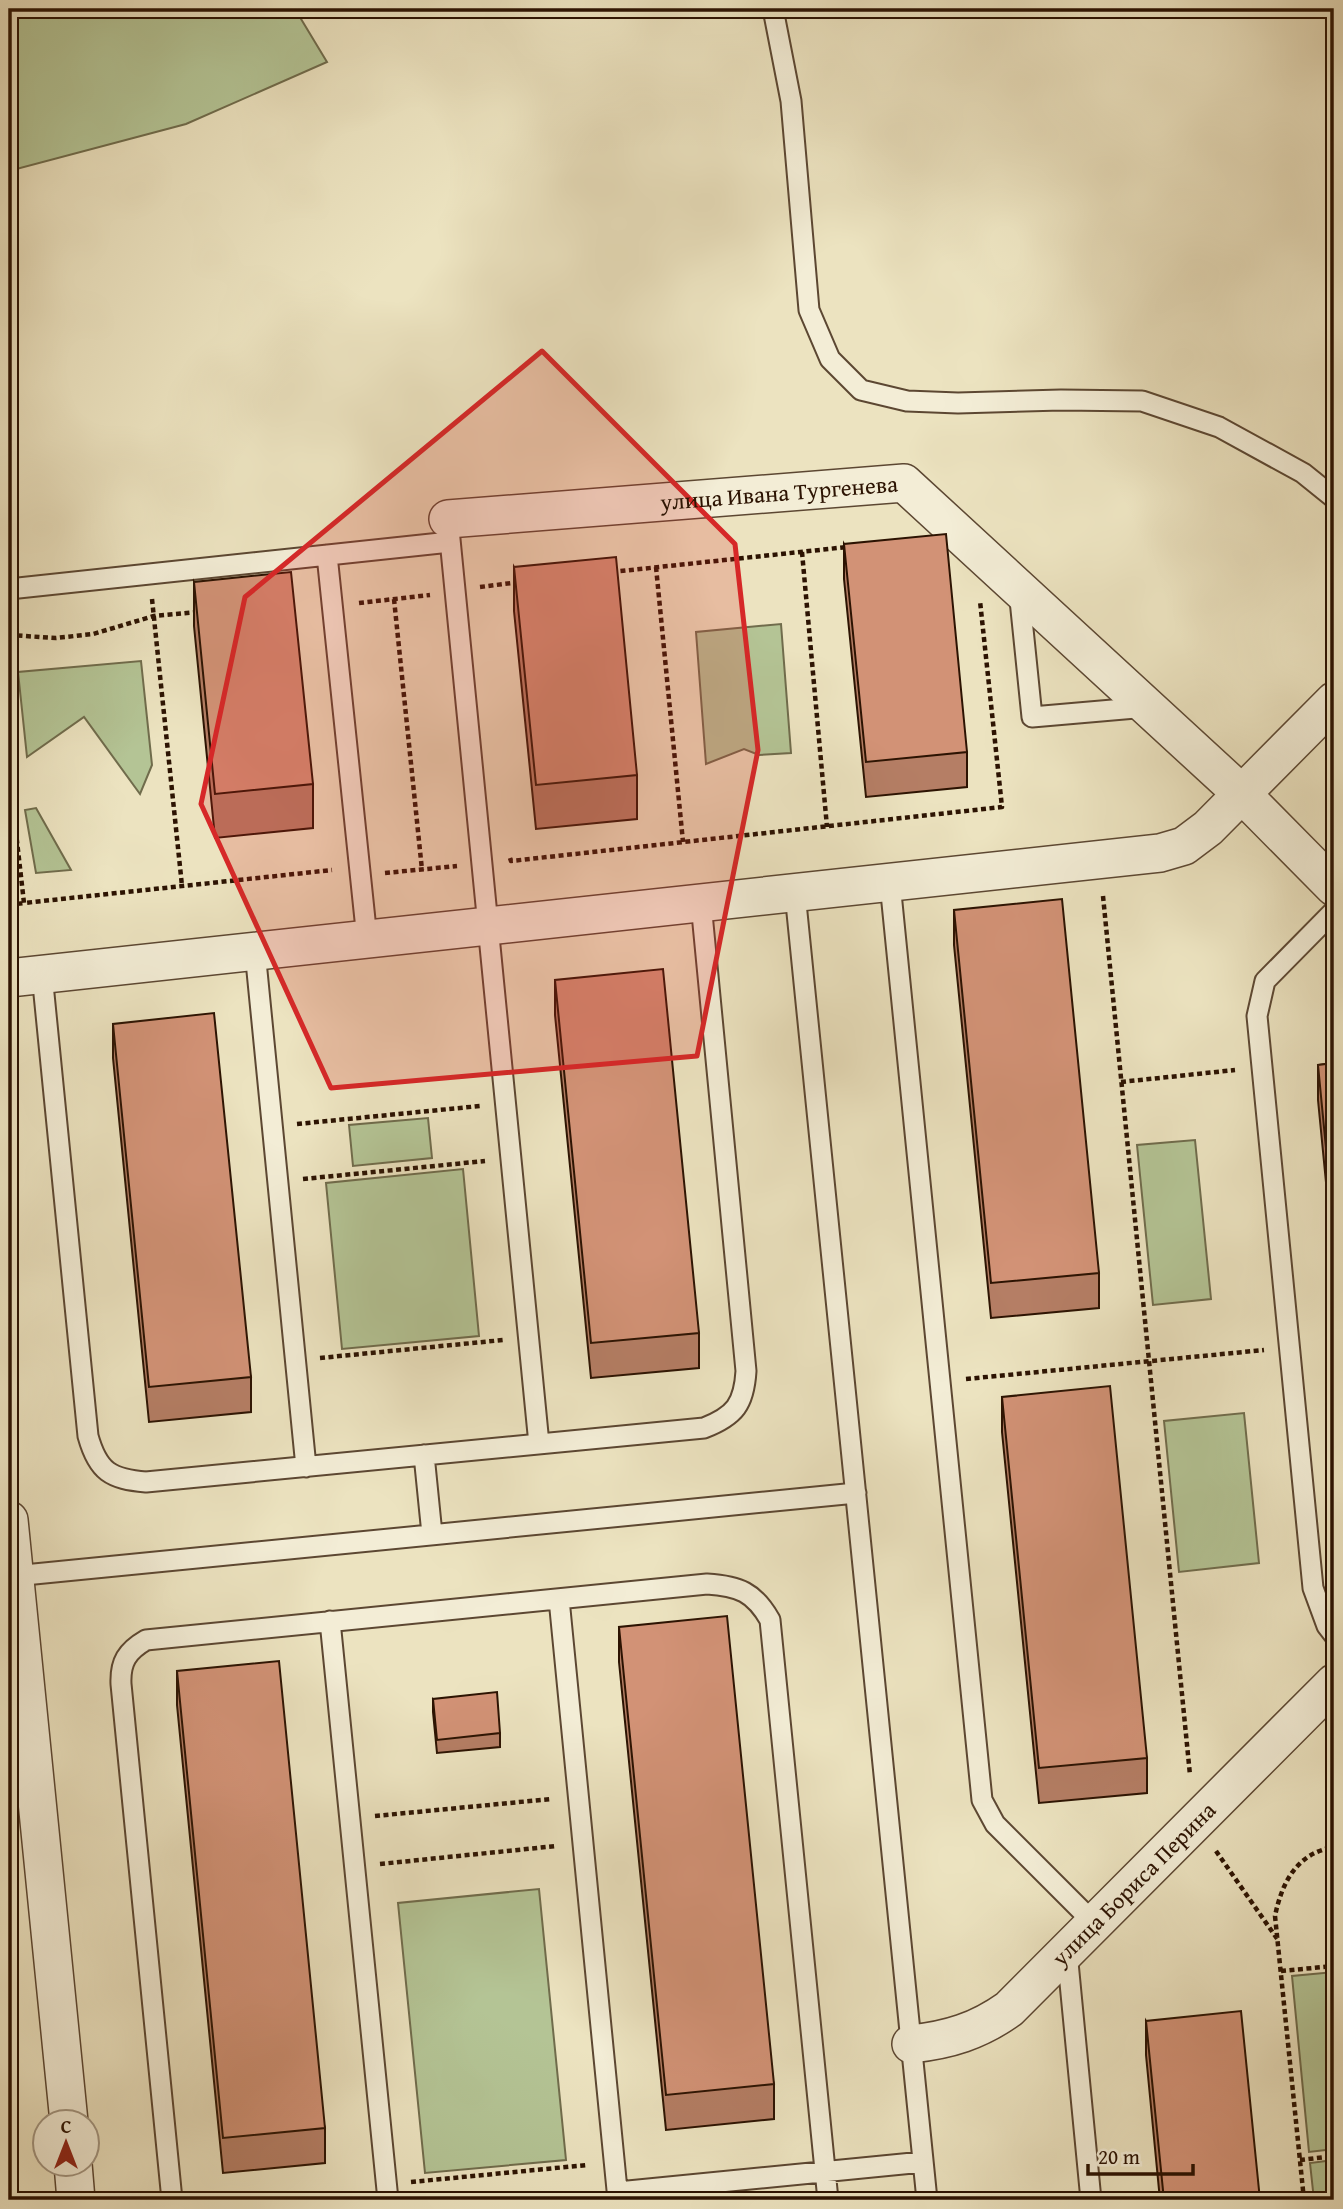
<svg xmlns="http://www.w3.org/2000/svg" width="1343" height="2209" viewBox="0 0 1343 2209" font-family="'Gentium Book Plus',serif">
<rect width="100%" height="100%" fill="#ece3c0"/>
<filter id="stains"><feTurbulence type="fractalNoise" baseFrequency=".00286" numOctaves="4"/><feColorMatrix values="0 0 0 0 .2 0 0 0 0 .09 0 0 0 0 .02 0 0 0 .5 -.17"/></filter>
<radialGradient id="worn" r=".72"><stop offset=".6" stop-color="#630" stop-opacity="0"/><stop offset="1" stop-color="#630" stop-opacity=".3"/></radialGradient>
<path fill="#b4c495" stroke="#706c4c" stroke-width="2" d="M9 9H295L327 62 186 124 9 171Z
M781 624 791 753 759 755 744 749 706 764 696 632Z
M141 661 152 765 140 794 84 717 27 757 18 672Z
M36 808 71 870 36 873 25 810Z
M428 1118 432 1158 353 1166 349 1125Z
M1195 1140 1211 1299 1153 1305 1137 1145Z
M463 1169 479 1336 342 1349 326 1183Z
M1244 1413 1259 1563 1179 1572 1164 1421Z
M539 1889 566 2160 425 2173 398 1903Z
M1334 1972V2149L1309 2152 1292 1976Z
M1334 2160V2200H1314L1310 2163Z"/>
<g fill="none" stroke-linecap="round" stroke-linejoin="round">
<defs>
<path id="lane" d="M773 9 791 101 809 310 830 359 861 390 907 401 958 403 1061 400 1142 401 1219 427 1303 473 1334 498
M448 519 539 1444
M327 555 367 939
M9 589 450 542
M1019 590 1032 717 1147 707
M890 883 982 1800 995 1824 1095 1924
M795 893 927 2200
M1334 911 1265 981 1257 1016 1313 1588 1327 1626 1334 1635
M255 951 306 1467
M42 974 88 1436C98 1472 111 1479 146 1482L704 1428C735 1416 744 1404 746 1371L701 903
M424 1455 432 1534
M14 1576 856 1493
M559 1599 618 2200
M330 1621 388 2200
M1067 1952 1091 2200
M618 2192 923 2162
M172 2200 121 1684C120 1662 127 1651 146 1640L707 1584C739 1586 754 1592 770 1620L828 2200"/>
<g id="street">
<path id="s1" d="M448 519 904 483 1242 794 1334 887"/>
<path d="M9 978 1160 853 1184 846 1208 828 1334 701"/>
<path d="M9 1520 69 2122"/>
<path id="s2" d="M911 2044C949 2040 978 2031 1009 2009L1334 1683"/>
<path d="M73 2164 76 2200"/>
</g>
</defs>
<use href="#lane" stroke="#5c4732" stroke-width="23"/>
<use href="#street" stroke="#5c4732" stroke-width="40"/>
<path stroke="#2c1302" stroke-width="4.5" stroke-dasharray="5 3.5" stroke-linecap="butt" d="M802 552 827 827
M656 567 683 842
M612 572 847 547
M480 587 520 582
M152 599 182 886
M394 599 422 870
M359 603 430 595
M9 635 56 638 93 634 154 616 197 612
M9 771 24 903 332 870
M510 858 511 861 1002 807 980 601
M385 873 457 866
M1103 896 1190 1775
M9 905 24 903
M1121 1082 1235 1070
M297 1124 480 1106
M303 1179 485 1161
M320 1358 503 1340
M966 1379 1264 1350
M375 1816 551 1799
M1216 1851 1278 1940
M380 1864 556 1846
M1281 1971 1334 1966
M1300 2160 1334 2156
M411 2182 587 2165
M534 2200 593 2195
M1304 2200 1275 1916C1282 1882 1297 1853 1334 1847"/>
<use href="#lane" stroke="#f3edd6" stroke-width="19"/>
<use href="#street" stroke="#f3edd6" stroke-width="37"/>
</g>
<path fill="#b57e65" stroke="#2c1302" stroke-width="2" d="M844 544 967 752V787L866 797 844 579Z
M514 567 637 775V819L536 829 514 611Z
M194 582 313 784V828L215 838 194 626Z
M954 910 1099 1273V1308L991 1318 954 945Z
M555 980 699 1333V1368L591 1378 555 1015Z
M113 1024 251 1377V1412L149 1422 113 1058Z
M1334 1063V1265L1318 1100V1065Z
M1002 1397 1147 1758V1793L1039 1803 1002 1432Z
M619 1627 774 2084V2119L666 2130 619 1662Z
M177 1671 325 2128V2163L223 2173 177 1705Z
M433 1699 500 1733V1747L437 1753 433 1712Z
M1146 2021 1260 2200H1160L1146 2055Z"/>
<path fill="#d29276" stroke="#2c1302" stroke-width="2" d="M946 534 967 752 866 762 844 544Z
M616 557 637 775 536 785 514 567Z
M291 572 313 784 215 794 194 582Z
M1062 899 1099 1273 991 1283 954 910Z
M663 969 699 1333 591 1343 555 980Z
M214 1013 251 1377 149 1387 113 1024Z
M1334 1063V1231L1318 1065Z
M1110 1386 1147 1758 1039 1768 1002 1397Z
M727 1616 774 2084 666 2095 619 1627Z
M279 1661 325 2128 223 2138 177 1671Z
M497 1692 500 1733 437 1740 433 1699Z
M1241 2011 1260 2200H1164L1146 2021Z
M784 2194 785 2200H725Z"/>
<path fill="#d62828" fill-opacity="0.2" stroke="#d62828" stroke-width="5" stroke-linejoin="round" d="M542 351 735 544 758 750 697 1056 331 1088 201 804 245 597Z"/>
<g text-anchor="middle" stroke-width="6" stroke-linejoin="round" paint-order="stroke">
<g font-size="23" fill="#2c1302" stroke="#f3edd6">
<text dy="8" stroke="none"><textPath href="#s1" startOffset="332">улица Ивана Тургенева</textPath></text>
<text dy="8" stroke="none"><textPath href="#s2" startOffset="282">улица Бориса Перина</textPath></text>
</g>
</g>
<rect width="1343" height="2209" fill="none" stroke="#ece3c0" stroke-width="35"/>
<rect x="10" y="10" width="1322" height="2188" fill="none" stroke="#2c1302" stroke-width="3.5"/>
<rect x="18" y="18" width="1308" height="2174" fill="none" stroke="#2c1302" stroke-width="2"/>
<g transform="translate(66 2143)"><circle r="33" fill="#f3edd6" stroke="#a39681" stroke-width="2"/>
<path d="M0-5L12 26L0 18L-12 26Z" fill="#8f2418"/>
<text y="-10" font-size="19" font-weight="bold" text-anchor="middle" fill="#2c1302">С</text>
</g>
<path d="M1088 2164v10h105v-10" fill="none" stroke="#2c1302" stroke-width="3.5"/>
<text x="1098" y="2164" font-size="21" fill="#2c1302" stroke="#f3edd6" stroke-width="5" paint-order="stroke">20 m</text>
<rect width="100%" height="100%" filter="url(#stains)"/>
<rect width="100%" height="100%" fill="url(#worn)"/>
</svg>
